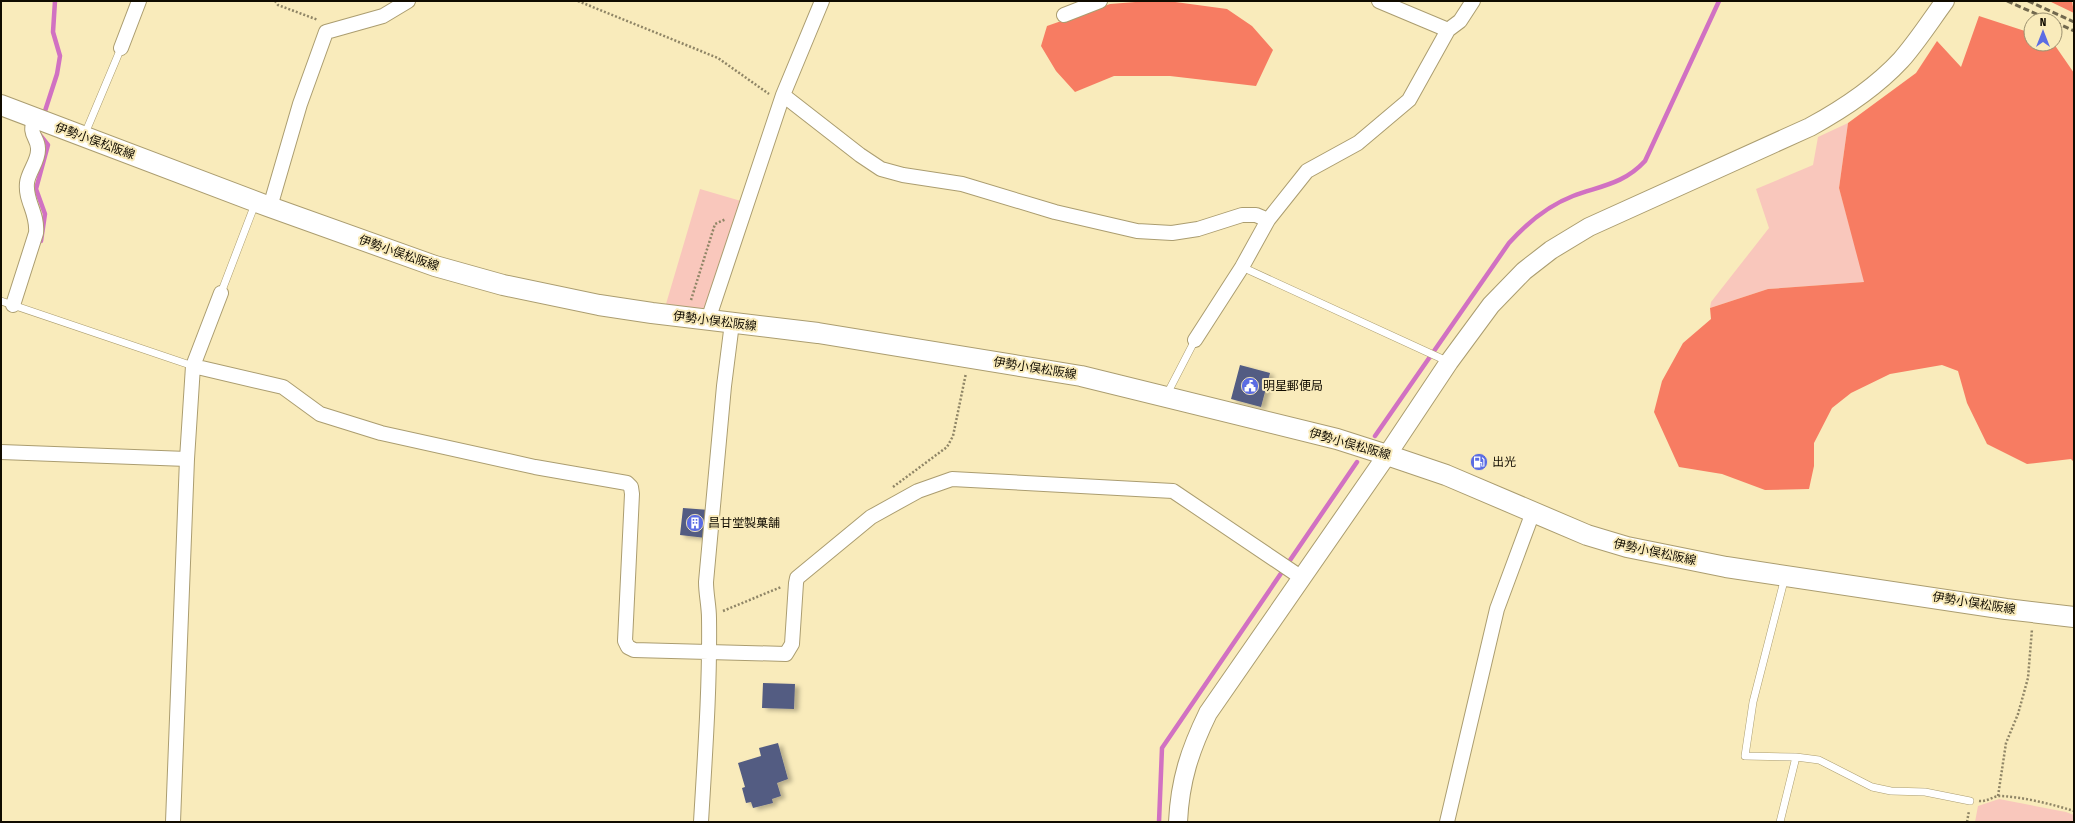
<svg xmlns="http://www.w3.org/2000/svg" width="2075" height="823" viewBox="0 0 2075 823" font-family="'Fira Sans Condensed','Noto Sans JP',sans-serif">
<defs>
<filter id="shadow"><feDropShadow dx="4.5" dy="2.5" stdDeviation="2" flood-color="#0004"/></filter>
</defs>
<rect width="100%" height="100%" fill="#f9ebbb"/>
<path fill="#f9c7bc" d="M1848 123 1839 188 1865 282 1768 289 1710 308 1711 302 1769 228 1756 189 1813 165 1818 137Z
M700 189 741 201 704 311 666 304Z
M1999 799 2066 812 2074 815V822H1975L1978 806Z"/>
<path fill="#f77c62" d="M1148 1H1168L1227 9 1252 26 1273 50 1256 86 1170 76H1114L1075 92 1056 71 1041 46 1047 26 1110 4Z
M2049 1H2072L2074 13Z
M1979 16 2031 33V44H2054L2074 73V462L2071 459 2027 464 1987 444 1967 403 1958 371 1942 365 1890 374 1851 393 1832 408 1814 443V466L1809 489 1765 490 1722 474 1679 467 1654 412 1662 381 1683 343 1711 319 1710 308 1768 289 1864 282 1839 188 1848 123 1916 73 1937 41 1961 67Z"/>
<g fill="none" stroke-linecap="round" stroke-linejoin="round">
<path stroke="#d171c2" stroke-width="4.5" d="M45 111 57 74 60 56 53 32 55 1
M40 135 48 145 36 189 45 214 41 241
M1375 436 1509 243C1527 223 1547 206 1573 196 1600 186 1624 184 1645 161L1719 1
M1159 822 1162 748 1357 462"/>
</g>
<path fill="#525b82" filter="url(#shadow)" d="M1240 365 1270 373 1261 407 1231 399Z
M683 508 709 510 706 538 680 535Z
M763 683 795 684 794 709 762 708Z
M778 743 788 779 777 783 781 796 772 799 773 803 753 808 751 802 746 803 742 788 745 787 738 763 761 756 759 748Z"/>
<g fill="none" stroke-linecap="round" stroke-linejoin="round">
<defs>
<path id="service" d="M84 136 121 48
M1242 267 1449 362
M221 293 255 204
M1 301 193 366
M1166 396 1195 340
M1785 577 1753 702 1745 756 1796 757
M1780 822 1796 757 1819 760 1872 787 1891 791 1925 792 1970 801"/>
<path id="minor" d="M1379 1 1448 30
M1064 15 1100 1
M121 48 139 1
M783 95 860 155 881 169 903 175 962 184 1055 212 1137 231 1172 233 1198 229 1242 215H1256L1268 220
M270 207 300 104 326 32 383 16 408 1
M13 305 36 233C38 213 25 201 27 183 28 172 38 162 38 150 39 137 27 136 35 118
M708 320 783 95 822 1
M1195 340 1242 267 1268 220 1307 171 1358 143 1409 100 1448 30 1460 21 1473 1
M193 366 283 387 320 414 381 433 535 467 627 483 631 487 632 494 625 641 628 647 634 650 786 654 792 644 796 583 797 578 871 517 918 491 952 479 1173 491 1302 578
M1 452 187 459
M173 822 187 459 193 366 221 293
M701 822C705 754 710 686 709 618 709 606 706 594 706 582L724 386 732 323
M1447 822 1497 609 1533 512"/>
<path id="tertiary" d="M1178 822C1180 780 1190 750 1208 713L1387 455 1449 362 1491 305 1524 271 1551 250 1589 227 1810 127C1843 109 1875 88 1901 60 1917 42 1931 20 1945 1"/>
<path id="secondary" d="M1 105 270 207 435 266 503 285 599 305 652 313 818 333 1081 376 1337 439 1387 455 1446 475 1587 535 1627 547 1726 567 2006 609 2074 617"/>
</defs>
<use href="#service" stroke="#ab9d70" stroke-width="8"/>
<use href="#minor" stroke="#ab9d70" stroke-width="16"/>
<use href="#tertiary" stroke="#ab9d70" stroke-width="20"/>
<use href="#secondary" stroke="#ab9d70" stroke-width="22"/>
<path stroke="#8f8566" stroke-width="2.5" stroke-dasharray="2 2" stroke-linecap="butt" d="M275 1 278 5 318 20
M578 1 718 58 769 94
M691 300 715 224 726 219
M893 487 947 447 953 436 966 373
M723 611 781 587
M1998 796 2006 743 2018 714 2028 678 2032 629
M1979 801C1987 802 1993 796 2000 796 2024 797 2051 804 2074 811
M1967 822 1969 811"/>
<use href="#service" stroke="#fff" stroke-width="7"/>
<use href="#minor" stroke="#fff" stroke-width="14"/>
<use href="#tertiary" stroke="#fff" stroke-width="18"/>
<use href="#secondary" stroke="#fff" stroke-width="20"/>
<path stroke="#71684e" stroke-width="3" stroke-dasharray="6 3" stroke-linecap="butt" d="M2007 1 2050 20
M2028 1 2074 22
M2055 22 2074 31"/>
</g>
<defs>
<symbol id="civic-disc" viewBox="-11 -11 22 22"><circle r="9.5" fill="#5b6ce3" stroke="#f9ebbb"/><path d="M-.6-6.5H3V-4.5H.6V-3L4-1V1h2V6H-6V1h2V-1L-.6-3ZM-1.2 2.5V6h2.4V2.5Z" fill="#fff"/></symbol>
<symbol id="fuel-disc" viewBox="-11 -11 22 22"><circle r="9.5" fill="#5b6ce3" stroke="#f9ebbb"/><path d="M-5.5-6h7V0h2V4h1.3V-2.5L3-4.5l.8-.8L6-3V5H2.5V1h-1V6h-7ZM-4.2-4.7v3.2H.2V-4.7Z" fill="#fff"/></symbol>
<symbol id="building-disc" viewBox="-11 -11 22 22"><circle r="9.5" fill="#5b6ce3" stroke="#f9ebbb"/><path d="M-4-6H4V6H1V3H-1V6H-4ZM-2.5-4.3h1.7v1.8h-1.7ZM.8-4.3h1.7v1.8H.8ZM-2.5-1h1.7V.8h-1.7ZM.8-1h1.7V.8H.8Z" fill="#fff"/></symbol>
</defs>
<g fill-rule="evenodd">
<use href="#civic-disc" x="1240" y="376" width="20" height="20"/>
<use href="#fuel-disc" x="1469" y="452" width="20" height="20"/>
<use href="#building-disc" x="685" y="513" width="20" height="20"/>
</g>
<g text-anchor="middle" stroke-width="4" stroke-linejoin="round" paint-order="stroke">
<g font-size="12" fill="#100b00" stroke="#f9ebbb">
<text transform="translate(95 141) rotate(20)" y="4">伊勢小俣松阪線</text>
<text transform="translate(399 253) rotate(19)" y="4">伊勢小俣松阪線</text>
<text transform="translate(715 321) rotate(7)" y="4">伊勢小俣松阪線</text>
<text transform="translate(1035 368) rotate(9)" y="4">伊勢小俣松阪線</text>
<text transform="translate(1350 444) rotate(16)" y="4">伊勢小俣松阪線</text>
<text transform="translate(1655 552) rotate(12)" y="4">伊勢小俣松阪線</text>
<text transform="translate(1974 603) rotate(9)" y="4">伊勢小俣松阪線</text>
</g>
<g font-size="12" fill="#100b00" stroke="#f9ebbb" text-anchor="start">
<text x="1263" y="390">明星郵便局</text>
<text x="1492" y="466">出光</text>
<text x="708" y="527">昌甘堂製菓舗</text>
</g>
</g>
<rect width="2075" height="823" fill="none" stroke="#100b00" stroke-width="4"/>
<g transform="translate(2043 32)"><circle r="19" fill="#f9ebbb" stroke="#9c9170"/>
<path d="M0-3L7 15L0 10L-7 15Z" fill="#5b6ce3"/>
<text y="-6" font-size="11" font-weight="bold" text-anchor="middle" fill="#100b00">N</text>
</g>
</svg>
